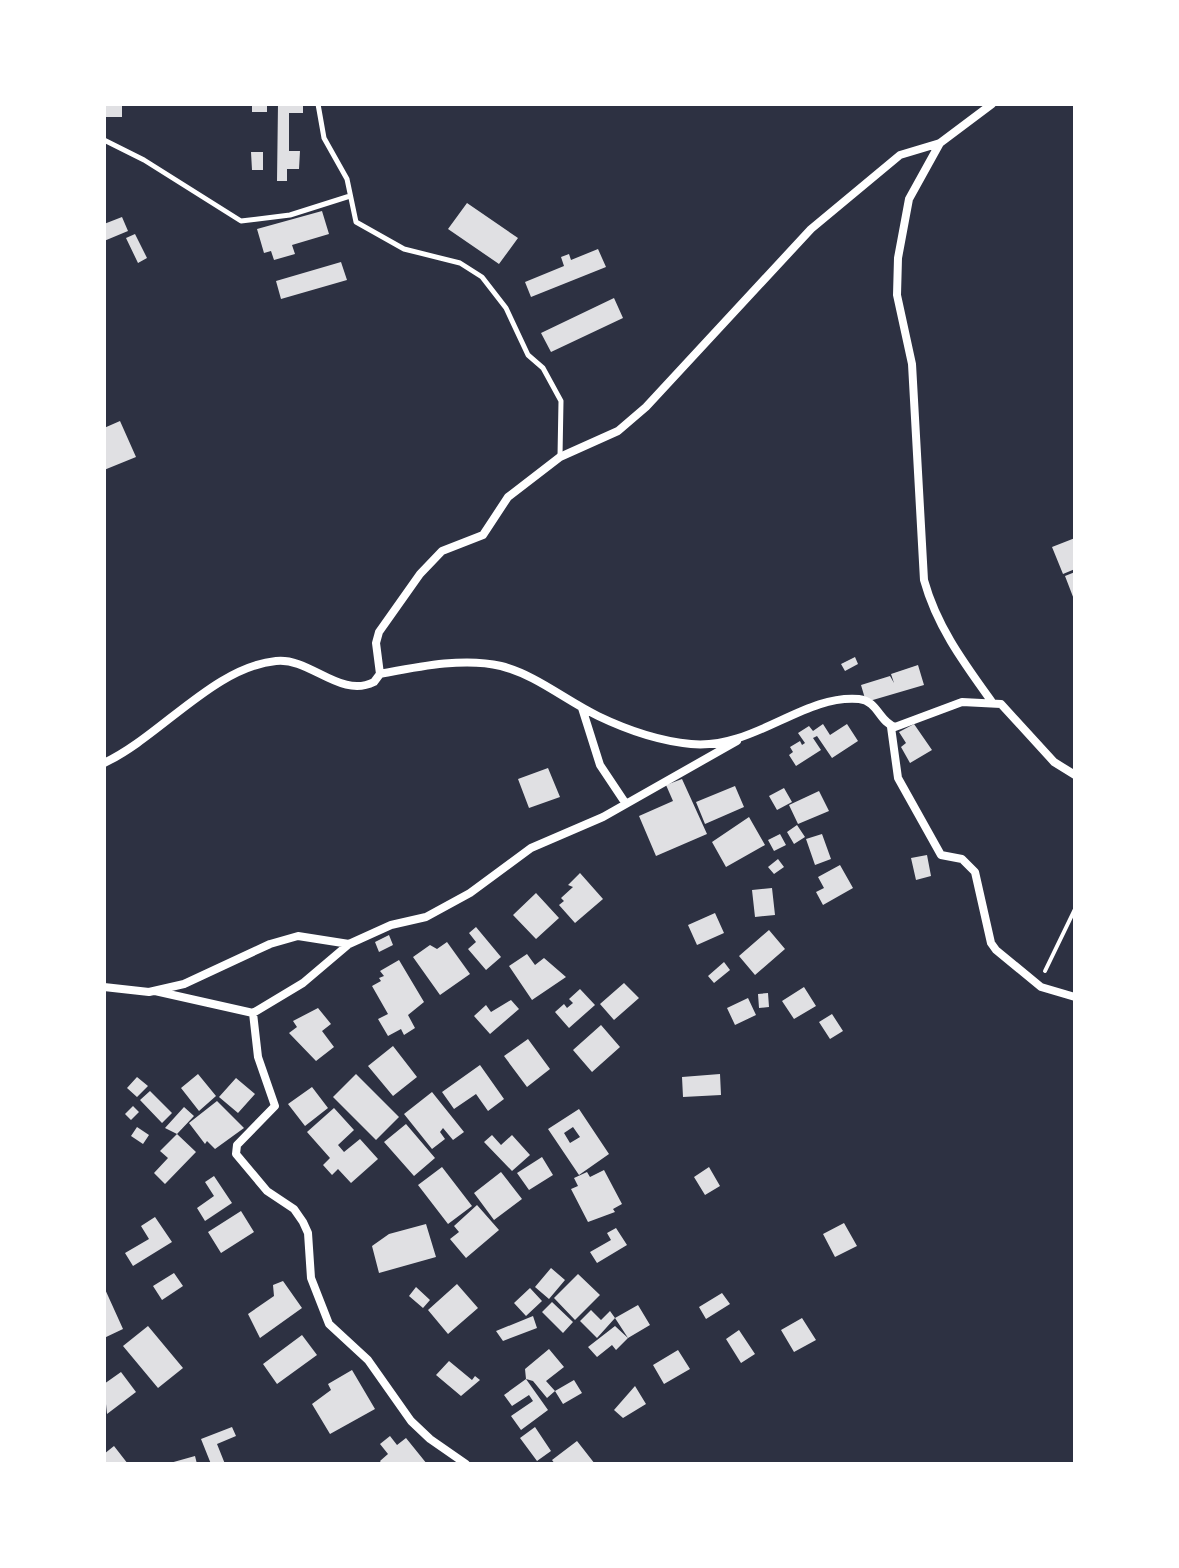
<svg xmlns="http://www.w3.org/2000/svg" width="1179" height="1568" viewBox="0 0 1179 1568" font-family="Overpass,sans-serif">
<rect width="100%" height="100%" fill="#2d3142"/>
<path fill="#e0e0e3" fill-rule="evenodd" d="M104 104H122V117H104Z
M252 104H267V112H252Z
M278 104H303V113H289V151H300L299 169H287V181H277Z
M251 152H263V170H252Z
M467 203 518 238 499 264 448 229Z
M322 211 329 234 292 245 295 254 274 260 271 251 264 253 257 229Z
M122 217 128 231 104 241V224Z
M135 234 147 258 138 263 126 238Z
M598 249 606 267 531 297 525 282 564 266 561 257 569 254 571 260Z
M341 262 347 280 281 299 276 281Z
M614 298 623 318 551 352 541 333Z
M120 421 136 457 104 470V428Z
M1075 538V569L1063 574 1052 547Z
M1075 572V602L1065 576Z
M855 657 858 664 845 671 841 664Z
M918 665 924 685 866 702 861 685 890 676 894 683 891 674Z
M823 724 830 735 847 724 858 741 832 758 817 736 813 738 821 750 796 766 789 755 793 752 790 747 800 741 802 745 805 743 798 733 809 726 813 731Z
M914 724 932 750 910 763 901 747 906 743 899 732Z
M548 768 560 797 529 808 518 779Z
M682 779 707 834 656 856 639 816 673 801 666 785Z
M735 786 744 807 705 824 696 802Z
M784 788 792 802 777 810 769 796Z
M819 791 829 811 798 824 789 805Z
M749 817 765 845 726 867 712 842Z
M797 825 805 837 794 844 787 832Z
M780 834 786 845 774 851 768 840Z
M822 834 831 859 815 865 806 839Z
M927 855 931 876 916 880 911 858Z
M778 859 784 867 774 874 768 867Z
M840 865 853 888 823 905 816 892 824 888 818 877Z
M580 873 603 899 575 923 559 905 564 901 561 898 573 887 568 885Z
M772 888 775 915 755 917 752 890Z
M536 893 559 918 536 939 513 915Z
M715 913 724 933 697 945 688 925Z
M476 927 501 957 486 970 468 949 476 942 469 933Z
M769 930 785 949 755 975 739 956Z
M389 935 393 945 379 952 375 942Z
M447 942 470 974 440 995 413 957 430 945 437 949Z
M527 954 535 965 544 958 566 977 532 1000 509 966Z
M399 960 424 1002 408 1015 415 1028 404 1035 401 1029 388 1036 378 1019 388 1014 372 986 381 981 379 978 384 976 380 971Z
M724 962 730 970 714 983 708 976Z
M624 983 639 998 614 1020 600 1004Z
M804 987 816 1006 794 1019 782 1001Z
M580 989 595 1005 569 1028 555 1012 564 1004 567 1008 573 1003 569 999Z
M768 993 769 1007 759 1008 758 994Z
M748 998 756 1015 735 1025 727 1008Z
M511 1000 519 1009 490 1034 474 1016 486 1005 491 1012Z
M318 1008 331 1024 322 1031 334 1047 316 1061 289 1033 297 1027 293 1021Z
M832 1014 843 1031 830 1039 819 1022Z
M601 1025 620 1047 592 1072 573 1050Z
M528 1039 550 1069 527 1087 504 1056Z
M393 1046 417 1077 393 1096 368 1066Z
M480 1065 504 1099 488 1111 476 1094 454 1109 442 1092Z
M198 1074 216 1096 199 1111 181 1088Z
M356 1074 399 1117 376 1140 333 1097Z
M720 1074 721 1095 683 1097 682 1077Z
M137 1077 148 1086 137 1097 127 1088Z
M236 1078 255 1094 238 1113 219 1097Z
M312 1087 328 1108 305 1126 288 1104Z
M150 1091 172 1113 162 1123 140 1100Z
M432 1092 464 1132 453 1140 443 1128 440 1132 445 1139 432 1149 404 1114Z
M217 1101 244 1128 215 1149 207 1141 205 1144 189 1123Z
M133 1106 139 1112 131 1120 125 1114Z
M184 1107 194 1116 177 1134 165 1128Z
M334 1108 354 1130 338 1145 344 1152 360 1139 378 1159 351 1183 338 1169 332 1175 323 1165 330 1158 307 1132Z
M579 1109 609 1154 579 1175 548 1129ZM573 1127 580 1137 570 1143 564 1133Z
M406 1124 435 1158 414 1176 384 1142Z
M137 1127 149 1135 143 1144 131 1136Z
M177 1134 196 1152 165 1184 154 1173 168 1158 160 1151Z
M492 1135 501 1145 512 1135 530 1155 512 1171 484 1142Z
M542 1157 553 1175 529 1190 517 1173Z
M442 1167 472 1206 448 1224 418 1185Z
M709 1167 720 1186 705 1195 694 1177Z
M604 1170 622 1204 613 1209 615 1212 588 1222 571 1189 578 1186 574 1178 587 1172 590 1177Z
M501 1172 522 1199 494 1220 474 1193Z
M214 1176 232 1203 205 1221 197 1208 214 1196 205 1182Z
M477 1205 499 1230 466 1258 450 1239 459 1232 454 1226Z
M241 1211 254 1232 221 1253 208 1232Z
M155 1217 172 1242 133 1266 125 1253 149 1239 141 1226Z
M844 1223 857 1246 835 1257 823 1234Z
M426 1224 436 1257 379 1273 372 1246 389 1234Z
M616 1228 627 1245 597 1263 590 1252 611 1240 607 1233Z
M551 1268 565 1280 549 1299 535 1287Z
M174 1273 183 1286 162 1300 153 1286Z
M578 1274 600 1295 575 1320 554 1298Z
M283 1281 302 1308 260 1338 248 1314 274 1296 273 1285Z
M457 1284 478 1308 448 1334 428 1310Z
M104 1287 123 1329 104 1338Z
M416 1287 430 1300 423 1308 409 1296Z
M530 1288 542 1301 526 1316 514 1303Z
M722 1293 730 1304 706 1319 699 1307Z
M552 1302 573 1322 563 1333 542 1312Z
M638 1305 650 1325 628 1338 615 1318 597 1338 580 1321 591 1310 601 1320 610 1311 615 1318Z
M533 1316 537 1328 503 1341 496 1331Z
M802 1318 816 1340 794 1352 781 1330Z
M148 1326 183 1368 158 1388 123 1346Z
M615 1326 628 1338 616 1350 612 1345 597 1357 588 1347Z
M739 1330 755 1354 741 1363 726 1339Z
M302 1335 317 1355 277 1384 263 1364Z
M549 1349 564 1367 546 1381 555 1391 547 1398 533 1381 526 1379 548 1410 521 1430 511 1416 533 1401 529 1395 512 1406 504 1395 526 1379 525 1369Z
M678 1350 690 1369 664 1384 653 1365Z
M449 1361 472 1380 475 1376 480 1380 461 1396 436 1375Z
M352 1370 375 1409 330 1434 312 1404 331 1390 328 1384Z
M121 1372 136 1392 107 1414 104 1384Z
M574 1380 582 1393 563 1404 555 1391Z
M635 1386 646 1404 623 1418 614 1410Z
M232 1427 236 1436 217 1444 225 1464H211L201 1439Z
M535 1427 551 1451 537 1461 520 1438Z
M390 1436 397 1445 406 1438 427 1464H382L380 1461 388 1454 380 1444Z
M577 1441 595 1464H555L552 1460Z
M114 1446 128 1464H104V1454Z
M195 1456 197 1464H170V1463Z"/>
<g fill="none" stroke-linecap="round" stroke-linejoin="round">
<path stroke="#fff" stroke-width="4" d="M1045 971 1075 909"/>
<path stroke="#fff" stroke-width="5" d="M318 104 324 138 347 179 356 222 404 249 460 263 482 277 506 308 528 355 543 368 561 401 560 456
M104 140 144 160 241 221 290 215 350 196"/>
<path stroke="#fff" stroke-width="8" d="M940 143 909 199 898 258 897 295 912 364 924 580C937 627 964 663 992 702
M380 674C417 667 463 657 501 666 536 675 565 700 598 716 625 729 660 741 691 744 754 750 803 694 859 699 878 701 879 722 895 727L962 702 1001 704 1054 762 1075 775
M582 708 600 765 626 804
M891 727 898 778 941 855 962 859 975 872 991 943 996 950 1041 987 1075 997
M104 763C160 737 214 667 276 661 310 657 340 699 374 682L380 674 376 643 379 632 420 574 442 551 483 535 508 497 560 457 618 431 646 407 811 229 900 155 940 143 992 104
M104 987 149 992 184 984 270 944 298 936 349 944
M155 991 253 1013 303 983 349 944 391 925 426 917 470 893 531 848 603 817 737 741
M253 1013 258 1057 275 1106 237 1145 236 1154 267 1191 294 1209 303 1222 308 1233 311 1278 329 1324 368 1360 411 1421 430 1439 466 1464"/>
</g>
<rect width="1179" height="1568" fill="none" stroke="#ffffff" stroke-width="212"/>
</svg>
